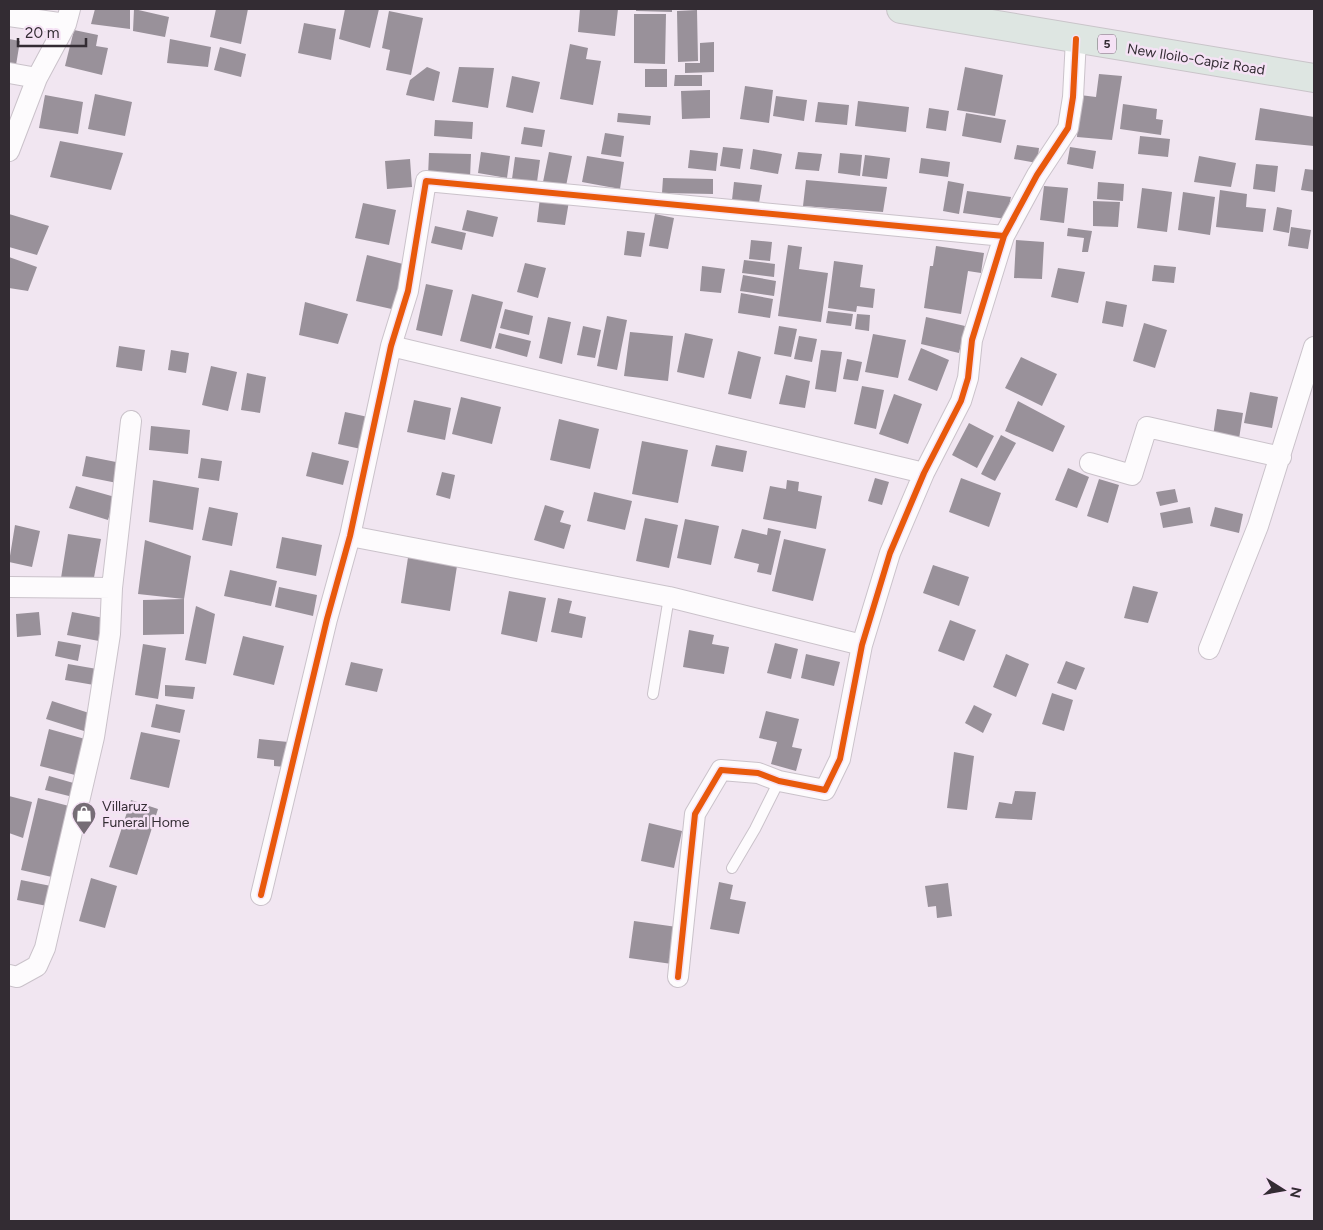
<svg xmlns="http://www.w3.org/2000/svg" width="1323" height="1230" viewBox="0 0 1323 1230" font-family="Figtree,sans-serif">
<rect width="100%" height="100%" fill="#f1e6f1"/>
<path fill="#99919a" d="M95 9H130V29L91 24Z
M134 9 169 17 165 37 133 31Z
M216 9H248L241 44 210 37Z
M345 9H379L370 48 339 39Z
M580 9H618L615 36 578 32Z
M636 9H672V12L636 11Z
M697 10 698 61 678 62 677 11Z
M389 11 423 18 411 75 386 70 390 50 382 48Z
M634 14H666L665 64 634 63Z
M304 23 336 29 331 60 298 53Z
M74 30 98 35 96 46 108 48 102 75 65 66Z
M9 39 20 41 16 65 9 64Z
M170 39 211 47 208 67 167 63Z
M714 42V72L685 73V63H700V43Z
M570 44 588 48 586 59 601 61 593 105 560 99Z
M220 47 246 54 241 77 214 70Z
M427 67 440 72 434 101 406 95 410 80Z
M459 67 494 68 488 108 452 102Z
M965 67 1003 75 995 116 957 110Z
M645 69H667V87H645Z
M1099 74 1122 76 1112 140 1077 137 1080 95 1096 97Z
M675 75H702V86H674Z
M512 76 540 82 533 113 506 107Z
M745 86 773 90 769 123 740 119Z
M710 90V118L682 119 681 91Z
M95 94 132 102 125 136 88 129Z
M45 95 83 102 78 134 39 128Z
M776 96 807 100 804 121 773 116Z
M858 101 909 107 906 132 855 126Z
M818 102 849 105 847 125 815 122Z
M1123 104 1157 109 1156 119 1163 120 1161 135 1120 129Z
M929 108 949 111 946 131 926 128Z
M1260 108 1314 117V146L1255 140Z
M618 113 651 116 650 125 617 122Z
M966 113 1006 120 1001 143 962 136Z
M435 120 473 122 472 139 434 136Z
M524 127 545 130 542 147 521 144Z
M605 133 624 136 621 157 601 154Z
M1140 136 1170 139 1168 157 1138 154Z
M60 141 123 153 111 190 50 177Z
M1017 145 1039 148 1037 163 1014 159Z
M723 147 743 149 740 169 720 166Z
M1070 147 1096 151 1093 169 1067 164Z
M753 149 782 154 778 174 750 169Z
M690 150 718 153 716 171 688 168Z
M481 152 510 156 507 178 478 173Z
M549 152 572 156 566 186 543 182Z
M798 152 822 154 819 171 795 169Z
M429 153 471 154 470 178 428 176Z
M840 153 862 155 860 176 838 173Z
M865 155 890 158 887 179 862 176Z
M587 156 624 162 620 189 582 182Z
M1199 156 1236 163 1231 187 1194 182Z
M515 157 540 160 537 182 512 179Z
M921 158 950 162 948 177 919 173Z
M410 159 412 187 387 189 385 161Z
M1256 164 1278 166 1275 192 1253 189Z
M1305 169 1314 170V192L1301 190Z
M663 178 713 179V194L662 193Z
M806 180 887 187 883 212 803 206Z
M948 181 964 184 959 214 943 211Z
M734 182 762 185 759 203 732 200Z
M1098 182 1124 184 1123 201 1097 199Z
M1044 186 1068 188 1064 223 1040 220Z
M1142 188 1172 192 1167 232 1137 228Z
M1220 190 1247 194 1246 207 1266 209 1263 232 1216 227Z
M967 191 1011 197 1006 219 963 213Z
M1183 192 1215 197 1210 235 1178 230Z
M540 198 569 201 565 225 537 222Z
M1093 201 1120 202 1118 227 1093 226Z
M363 203 396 210 389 245 355 238Z
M1277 207 1292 210 1289 233 1273 230Z
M467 210 498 217 493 237 462 230Z
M9 214 49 226 37 255 9 247Z
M655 214 674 218 668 249 649 246Z
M435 226 466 233 462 250 431 243Z
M1291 227 1311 230 1308 249 1288 246Z
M1068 228 1092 231 1088 252H1082L1084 238 1067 236Z
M627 231 645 233 641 257 624 255Z
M751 240 772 242 770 261 749 259Z
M1016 240 1044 242 1042 279 1014 278Z
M788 245 802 247 799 269 828 273 821 322 778 316Z
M936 246 984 253 981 273 968 271 961 314 924 308 930 266H933Z
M367 255 407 265 396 310 356 301Z
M9 257 37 267 28 291 9 288Z
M744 260 775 264 774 277 742 273Z
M834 261 863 265 860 287 875 289 873 308 857 306 856 312 828 308Z
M525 263 546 268 538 298 517 292Z
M1154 265 1176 267 1174 283 1152 281Z
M702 266 725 269 721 293 700 291Z
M1058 268 1085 272 1078 303 1051 297Z
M743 275 776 281 774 296 740 291Z
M426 284 453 290 442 336 416 330Z
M741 293 773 299 770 318 738 313Z
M472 294 503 302 491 349 460 341Z
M1106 301 1127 305 1123 327 1102 323Z
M305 302 348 314 338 344 299 335Z
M505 309 533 316 529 335 500 328Z
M828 311 853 314 851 326 826 323Z
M857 314 870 315 869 331 855 329Z
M607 316 627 320 617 370 597 366Z
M548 317 571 322 562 364 539 358Z
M926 317 965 326 959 353 921 344Z
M1144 323 1167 330 1155 368 1133 361Z
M583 326 601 330 595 358 577 355Z
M779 326 797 329 791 357 774 354Z
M630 332 673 336 668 381 624 376Z
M499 333 531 341 527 357 495 348Z
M685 333 713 339 704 378 677 372Z
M873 334 906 340 898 378 865 372Z
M799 336 817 339 812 362 794 359Z
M119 346 145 350 142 371 116 367Z
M921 348 949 360 937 391 908 380Z
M171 350 189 353 186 373 168 370Z
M821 350 842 352 836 392 815 389Z
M738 351 761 357 751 399 728 394Z
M1021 357 1057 374 1042 406 1005 388Z
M847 359 862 362 858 381 843 379Z
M211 366 237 372 228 411 202 405Z
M247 373 266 377 260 413 241 410Z
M786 375 810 381 805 408 779 404Z
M862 386 884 390 876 429 854 424Z
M1250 392 1278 397 1272 428 1244 423Z
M894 394 922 404 908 444 879 434Z
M461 397 501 407 492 444 452 434Z
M414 400 451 408 445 440 407 432Z
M1018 401 1065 426 1053 452 1005 431Z
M1217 409 1243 413 1239 439 1213 436Z
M345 412 368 417 361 449 338 444Z
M559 419 599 429 590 469 550 460Z
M969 423 994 436 977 468 952 455Z
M151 426 190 430 188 454 149 450Z
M1001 435 1016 443 995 481 981 474Z
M642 441 688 450 678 503 632 494Z
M716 445 747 451 743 472 711 466Z
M312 452 349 461 343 485 306 476Z
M86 456 121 463 117 483 82 476Z
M201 458 222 461 219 481 198 478Z
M1068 468 1089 477 1077 508 1055 500Z
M442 472 455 475 450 499 436 495Z
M875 478 889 482 882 505 868 501Z
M961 478 1001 493 989 527 949 512Z
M1099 479 1119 485 1108 523 1087 516Z
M153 480 199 488 193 530 149 522Z
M787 480 799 482 798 491 822 496 816 529 763 519 770 486 786 489Z
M76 486 115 497 108 520 69 508Z
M1175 489 1178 502 1160 506 1156 492Z
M594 492 632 501 625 530 587 521Z
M545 505 564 511 560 522 571 525 564 549 534 540Z
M209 507 238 513 232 546 202 540Z
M1190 507 1193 523 1163 528 1160 513Z
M1215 507 1243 514 1239 533 1210 526Z
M645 518 678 525 669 568 636 561Z
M685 519 719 526 711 565 677 558Z
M15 525 40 531 32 567 9 562Z
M768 528 781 531 771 575 757 572 759 564 734 558 742 529 767 535Z
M68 534 101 539 93 583 61 578Z
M282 537 322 545 316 576 276 568Z
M784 539 826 549 813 601 772 591Z
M145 540 191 556 184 599 138 594Z
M409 551 457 566 450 611 401 603Z
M933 565 969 577 959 606 923 593Z
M230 570 277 581 271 606 224 596Z
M1133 586 1158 592 1148 623 1124 618Z
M279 587 317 595 313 616 275 607Z
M509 591 546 598 537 642 501 634Z
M558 598 572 601 569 613 586 617 582 638 551 632Z
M184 599V634L143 635V600Z
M196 606 215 614 206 664 185 660Z
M39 612 41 635 17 637 16 614Z
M72 612 104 618 99 641 67 635Z
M950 620 976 630 964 661 938 651Z
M689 630 714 635 712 644 729 647 724 674 683 667Z
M243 636 284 646 274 685 233 675Z
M58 641 81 645 78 661 55 656Z
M775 643 798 649 791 679 767 673Z
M143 644 166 648 158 699 135 695Z
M806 654 840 662 834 686 801 678Z
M1006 654 1029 664 1016 697 993 687Z
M1066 661 1085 668 1076 690 1057 683Z
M351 662 383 669 377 692 345 685Z
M68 664 97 669 94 685 65 680Z
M165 685 195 687 193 699 165 696Z
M1052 693 1073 700 1064 731 1042 724Z
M52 701 89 713 84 731 46 719Z
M156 704 185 710 180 733 151 727Z
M974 705 992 714 983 733 965 723Z
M766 711 799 719 792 747 802 749 796 771 771 764 777 742 759 738Z
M49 729 85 739 75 775 40 766Z
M141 732 180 740 169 788 130 779Z
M259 739 288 742 286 767 274 766V760L257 758Z
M954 752 974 756 967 810 947 808Z
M49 776 77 784 73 797 45 790Z
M1015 791 1036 792 1032 820 995 818 999 802 1012 804Z
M9 796 32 802 23 838 9 833Z
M38 798 69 806 52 877 21 870Z
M131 800 158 809 137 875 109 867Z
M649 823 682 831 674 868 641 861Z
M91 878 117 886 105 928 79 921Z
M21 880 51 886 47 906 17 900Z
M719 882 733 885 730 899 746 902 739 934 710 929Z
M948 883 952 916 937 918 936 906 928 907 925 886Z
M634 921 677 927 672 964 629 958Z"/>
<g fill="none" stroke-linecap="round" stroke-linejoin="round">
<defs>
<path id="service" d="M653 694 669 597
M732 868 755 829 779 781"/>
<path id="minor" d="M9 16 66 24
M9 73 37 78
M9 151 37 78 66 24 70 9
M391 346 924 473
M1090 463 1132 475 1147 427 1281 457
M350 536 669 597 862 645
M9 587 112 588
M1209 649 1258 526 1314 347
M261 895 327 619 350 536 391 346 408 291 426 181 1004 236
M9 975 17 977 37 966 45 948 94 737 110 634 112 588 131 421
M678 977 695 814 721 770 758 773 779 781 825 790 840 759 862 645 890 553 924 473 961 401 968 378 972 340 1004 236 1037 175 1068 128 1073 97 1076 39"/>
<path id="trunk" d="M901 9 1314 78"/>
</defs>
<use href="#service" stroke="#cac2ca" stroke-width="12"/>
<use href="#minor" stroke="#cac2ca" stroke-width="22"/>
<use href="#trunk" stroke="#c9c4c9" stroke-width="30"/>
<use href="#service" stroke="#fdfbfd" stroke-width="10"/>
<use href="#minor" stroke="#fdfbfd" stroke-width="20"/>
<use href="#trunk" stroke="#dee6e2" stroke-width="28"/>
<defs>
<path id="cycleway" d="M261 895 327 619 350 536 391 346 408 291 426 181 1004 236
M678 977 695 814 721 770 758 773 779 781 825 790 840 759 862 645 890 553 924 473 961 401 968 378 972 340 1004 236 1037 175 1068 128 1073 97 1076 39"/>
</defs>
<use href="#cycleway" stroke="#f5e2f5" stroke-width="9"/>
<use href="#cycleway" stroke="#e8590c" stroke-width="6"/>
</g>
<defs>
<symbol id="shop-pin" viewBox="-11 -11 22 30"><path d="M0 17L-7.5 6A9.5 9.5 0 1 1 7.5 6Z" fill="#766d76" stroke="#f5e2f5"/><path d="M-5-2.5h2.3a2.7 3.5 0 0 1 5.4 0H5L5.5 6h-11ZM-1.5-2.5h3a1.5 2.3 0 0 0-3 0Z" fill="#fff"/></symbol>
</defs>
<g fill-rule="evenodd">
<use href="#shop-pin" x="70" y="800" width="28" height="38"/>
</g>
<g text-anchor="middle" stroke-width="5" stroke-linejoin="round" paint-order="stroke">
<rect fill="#f5e2f5" stroke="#6d636d" stroke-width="1" x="1098" y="34.5" width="18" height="19" rx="4"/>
<g font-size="12" font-weight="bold" fill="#332c33">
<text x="1107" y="48">5</text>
</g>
<g font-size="14" fill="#332c33" stroke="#f5e2f5">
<text transform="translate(1196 59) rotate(9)" y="5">New Iloilo-Capiz Road</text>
</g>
<g font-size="14" fill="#332c33" stroke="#f5e2f5" text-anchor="start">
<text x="102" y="811">Villaruz<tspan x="102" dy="16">Funeral Home</tspan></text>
</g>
</g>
<rect width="1323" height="1230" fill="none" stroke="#332c33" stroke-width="20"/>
<g transform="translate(1283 1190) rotate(101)" stroke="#f5e2f5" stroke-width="4" paint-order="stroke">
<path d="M0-4L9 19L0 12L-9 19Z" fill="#332c33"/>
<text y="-8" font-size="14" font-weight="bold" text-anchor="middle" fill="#332c33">N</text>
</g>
<path d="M18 38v8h68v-8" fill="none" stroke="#332c33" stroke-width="2.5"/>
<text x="25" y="38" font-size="15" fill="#332c33" stroke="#f5e2f5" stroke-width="4" paint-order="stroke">20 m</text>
</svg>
